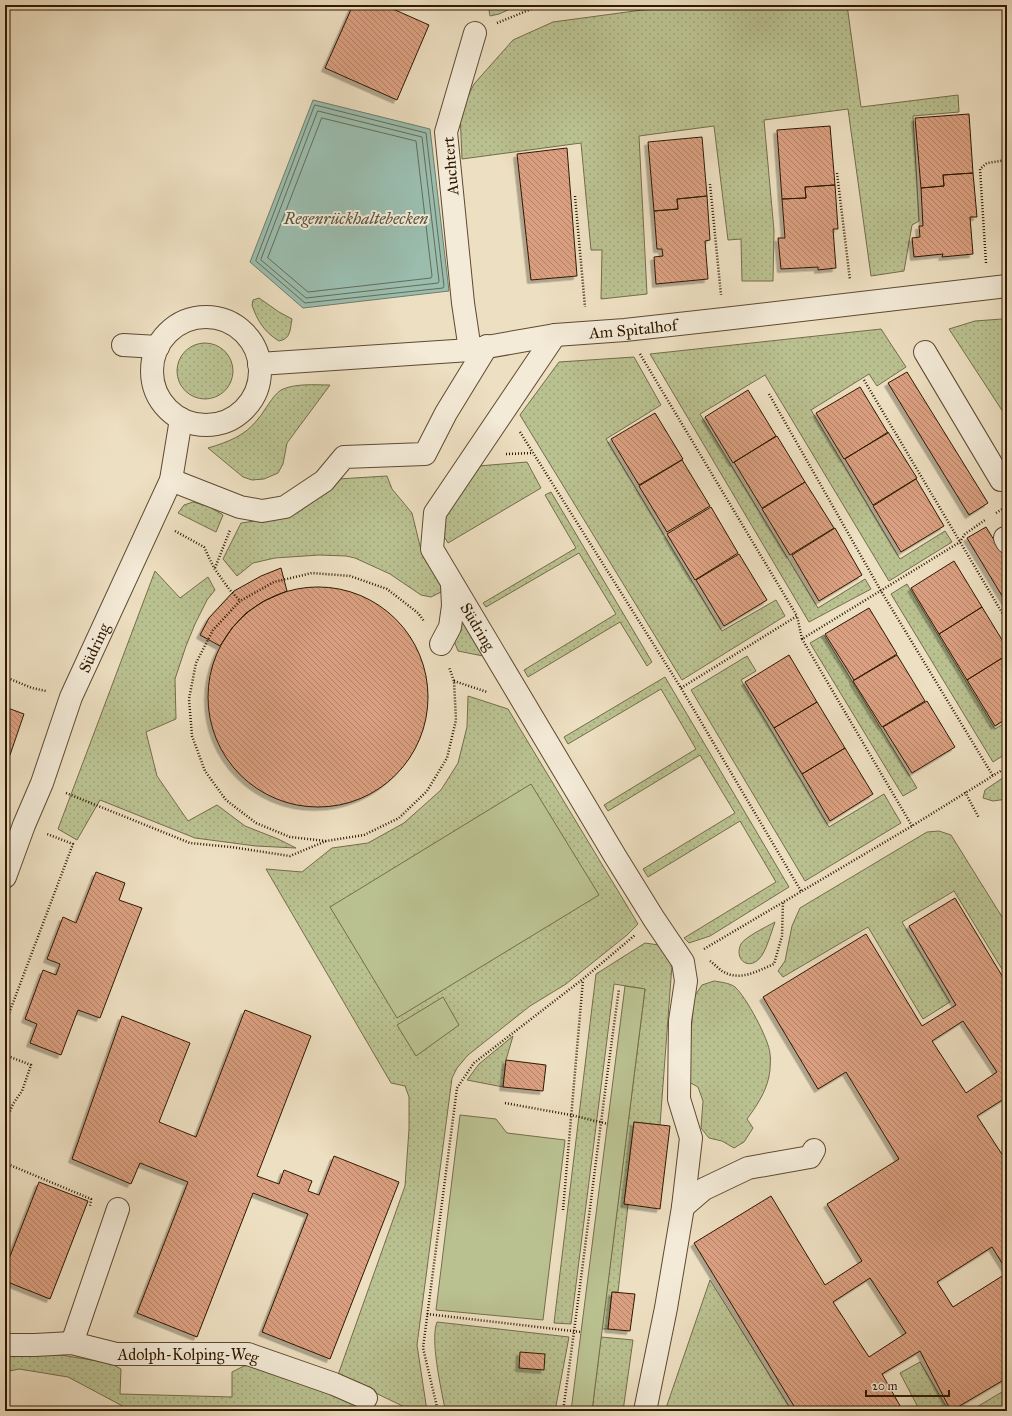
<svg xmlns="http://www.w3.org/2000/svg" width="1012" height="1416" viewBox="0 0 1012 1416" font-family="'IM FELL Great Primer',serif">
<defs>
<pattern id="grass-dots" width="8" height="8" patternUnits="userSpaceOnUse"><rect width="8" height="8" fill="#bac191"/><path d="M2 2h.1M6 6h.1" fill="none" stroke="#a0a57b" stroke-width="1.8" stroke-linecap="round"/></pattern>
<pattern id="building-back-hatch" width="6" height="6" patternUnits="userSpaceOnUse"><rect width="6" height="6" fill="#dba081"/><path d="M-1 5l2 2M0 0l6 6M5-1l2 2" fill="none" stroke="#b28267"/></pattern>
<filter id="shadow"><feDropShadow dx="-3.5" dy="3.5" stdDeviation="0" flood-color="#0004"/></filter>
</defs>
<rect width="100%" height="100%" fill="#eddfc1"/>
<filter id="stains"><feTurbulence type="fractalNoise" baseFrequency=".005" numOctaves="4"/><feColorMatrix values="0 0 0 0 .2 0 0 0 0 .09 0 0 0 0 .02 0 0 0 .5 -.17"/></filter>
<radialGradient id="worn" r=".72"><stop offset=".6" stop-color="#630" stop-opacity="0"/><stop offset="1" stop-color="#630" stop-opacity=".3"/></radialGradient>
<path fill="url(#grass-dots)" stroke="#756d49" d="M488 5H519L499 14 490 16Z
M722 5H847L861 107 958 95 959 112 913 116 919 221 912 225 904 271 871 276 848 109 764 120 774 231 773 281H742L741 239 728 240 714 126 639 136 647 294 601 299 602 250H591L581 143 462 159 460 112 474 84 513 40 553 22 642 10Z
M259 298 279 312 292 319C290 329 291 339 279 341 264 332 257 320 252 305L253 300Z
M1002 319 1007 321V418L949 329 975 321Z
M881 329 906 367 877 386 869 374 811 410 900 559 945 531 952 542 889 581 765 375 700 414 818 608 865 579 871 589 809 622 650 354Z
M177 371a28 28 0 1 1 56 0a28 28 0 1 1-56 0Z
M634 357 661 405 606 439 722 631 776 600 785 616 682 680 520 415 559 362Z
M330 385 287 443 283 464 278 473 264 479 252 480 243 477 208 448C228 442 245 436 258 419 265 411 272 396 281 390 295 383 315 385 330 385Z
M527 462 541 488 448 543 442 533 443 515 478 466Z
M387 476 392 489 412 513 420 546 437 574 442 585 441 592 431 597 421 595 390 574 355 558 346 556 319 555 275 558 253 563 237 576 223 559 241 523 261 520 338 479Z
M551 492 652 662 647 666 620 622 528 677 524 670 616 614 579 553 486 607 483 603 576 548 545 495Z
M193 502 210 507 223 515 216 532 178 513 184 505Z
M155 571 180 598 208 577 215 590 207 600 195 624 186 646 175 679 176 719 146 732 157 776 188 821 217 805 245 826 278 839 296 848 256 846 195 838 100 800 77 840 58 829Z
M907 584 995 729 1007 722V753L993 762 891 594Z
M463 618 488 657 458 651 452 636Z
M824 635 917 788 903 796 810 643Z
M747 656 756 671 741 680 829 827 884 794 901 823 805 881 691 690Z
M665 677 789 887 710 936 689 943 684 938 776 882 740 821 648 877 643 869 735 813 700 755 608 811 604 805 696 749 661 689 568 744 564 737Z
M468 696 508 709 638 924 627 935 566 984 530 1006 468 1055 457 1068 452 1078 417 1345 427 1411H413L338 1375 405 1186 409 1129V1097L405 1086 391 1083 266 869 302 872 332 848 368 843 404 823 441 790 458 763 467 727Z
M1007 775V799L993 801 983 798 985 790Z
M939 831 951 835 1007 925V966L1002 969 954 891 902 922 950 1002 923 1019 868 927 783 977 778 971 785 961 792 926 800 908 927 832Z
M775 922C771 933 766 952 759 959 747 971 734 958 741 944 745 937 766 927 775 922Z
M645 943 659 945 672 965 660 1125 634 1122 624 1204 628 1205 618 1292H612L608 1329H602L645 989 614 984 571 1324 554 1323 596 974Z
M714 981C720 982 730 983 735 987 746 997 769 1039 770 1054 771 1059 770 1065 770 1070 768 1089 758 1104 747 1119L753 1128 744 1142 734 1148 722 1141 709 1138 701 1128 703 1101 698 1087 687 1081 694 997 702 985Z
M513 1036 506 1060 503 1087 467 1080 479 1064Z
M710 1280 792 1411H665Z
M437 1322 569 1337 555 1411H447L445 1409C441 1388 430 1340 437 1322Z
M601 1337 633 1340 623 1411H592Z
M13 1353 61 1355 110 1363 121 1369 120 1394 232 1397V1372L244 1366 253 1365 366 1403 377 1411H132L68 1377 19 1369 5 1372V1355Z
M920 1362 949 1411H920L900 1373Z
M1007 1389V1411H970Z"/>
<path fill="#bac191" stroke="#756d49" d="M531 784 599 895 397 1018 330 907Z
M625 986 645 989 592 1411H571Z
M443 997 459 1025 416 1056 397 1025Z
M460 1115 496 1119 507 1133 565 1140 543 1320 436 1310Z"/>
<path fill="#9abdae" stroke="#707b69" d="M313 100 430 129 449 291 303 308 250 262Z"/>
<g fill="none" stroke-linecap="round" stroke-linejoin="round">
<path stroke="#656b58" stroke-width="1" d="M315 105 426 133 444 286 443 288 305 303 256 261Z
M318 111 422 137 439 281 438 283 306 298 261 260Z
M322 118 416 141 432 276 431 278 308 292 268 258Z"/>
</g>
<path fill="url(#building-back-hatch)" stroke="#301901" fill-rule="evenodd" filter="url(#shadow)" d="M353 5H384L429 25 397 100 325 68Z
M969 114 973 173 943 175 944 186 921 188 915 118Z
M830 126 835 185 805 187 806 198 782 199 777 130Z
M702 137 707 196 677 199 678 209 654 211 648 142Z
M567 148 577 276 531 280 517 154Z
M973 173 977 217H970L973 254 942 257 943 254 914 257 912 238 920 237 919 226H923L921 188 944 186 943 175Z
M835 185 838 229H833L836 268 818 270V267L781 269 778 238H785L782 199 806 198 805 187Z
M707 196 710 240 705 241 708 279 656 284 654 257 663 256 662 249H657L654 211 678 209 677 199Z
M907 372 988 503 969 515 888 383Z
M860 387 888 433 844 459 816 413Z
M748 390 776 436 733 463 705 417Z
M655 413 683 459 639 485 611 439Z
M888 432 917 478 873 505 845 459Z
M777 436 805 482 762 508 734 462Z
M682 460 710 506 667 532 639 486Z
M916 479 944 526 901 552 873 506Z
M805 482 834 528 790 555 762 509Z
M711 507 738 553 695 580 667 534Z
M986 527 1007 561V604L967 538Z
M835 528 862 575 819 601 792 555Z
M739 554 767 600 724 626 696 580Z
M954 561 982 607 939 634 911 588Z
M281 568 287 591 264 601 246 613 232 628 220 646 200 635 209 618 234 591 261 576Z
M208 697a110 110 0 1 1 220 0a110 110 0 1 1-220 0Z
M982 607 1007 648V655L967 680 939 634Z
M869 608 897 654 854 680 825 634Z
M789 655 817 702 774 728 745 682Z
M897 655 925 701 882 727 853 681Z
M1007 655V718L995 726 967 680Z
M927 701 955 747 912 773 883 727Z
M817 702 845 748 802 774 774 728Z
M5 707 24 714 10 755 5 753Z
M845 748 873 794 830 821 802 774Z
M96 872 125 883 119 900 142 908 100 1018 78 1010 61 1055 30 1043 37 1024 25 1019 43 970 56 975 60 964 47 959 63 917 76 923Z
M955 898 1007 984V1097L977 1116 1007 1162V1271L992 1247 937 1282 953 1307 1007 1273V1378L951 1411 920 1351 882 1374 903 1411H797L694 1243 771 1196 825 1285 862 1261 827 1204 899 1159 846 1072 818 1089 763 997 866 934 922 1026 956 1005 909 926ZM963 1021 997 1072 966 1093 932 1041ZM870 1278 906 1333 869 1357 833 1302Z
M245 1010 311 1036 257 1176 279 1184 284 1170 312 1181 308 1191 319 1195 334 1156 399 1182 330 1359 262 1332 308 1214 253 1193 197 1337 137 1313 188 1182 140 1163 131 1184 72 1159 122 1016 190 1043 159 1122 196 1137Z
M506 1060 546 1065 543 1091 503 1087Z
M634 1122 670 1126 660 1209 624 1204Z
M39 1182 88 1201 50 1299 5 1281V1269Z
M612 1292 635 1294 630 1331 608 1329Z
M520 1352 545 1354 544 1370 519 1368Z"/>
<g fill="none" stroke-linecap="round" stroke-linejoin="round">
<defs>
<g id="minor">
<circle cx="206" cy="371" r="54"/>
<path id="s1" d="M555 335 435 513 432 549 615 856 654 919 683 962 686 981 680 1021 679 1099 691 1138 683 1207 666 1308 645 1411"/>
<path d="M123 345 158 347"/>
<path d="M470 350 463 303 446 132 475 33"/>
<path d="M925 352 1001 480H1007"/>
<path id="s2" d="M259 364 470 350 555 335 625 330 724 319 1007 286"/>
<path d="M171 480 240 507 262 511 285 507 324 481 344 457 425 454 446 413 487 346"/>
<path d="M1005 538 1007 542"/>
<path d="M441 644 450 627 453 606 452 584"/>
<path id="s3" d="M5 877 24 825 42 783 71 697 171 480 181 419"/>
<path d="M683 1207 704 1189 748 1168 810 1157 814 1150"/>
<path d="M72 1343 118 1209"/>
<path id="s4" d="M5 1346 9 1345H35L72 1343 116 1354H248L334 1384 366 1398"/>
</g>
</defs>
<use href="#minor" stroke="#5f4a31" stroke-width="24"/>
<path stroke="#301901" stroke-width="2.5" stroke-dasharray="1 2" stroke-linecap="butt" d="M497 23 541 5
M837 173 850 280
M710 184 721 295
M575 196 585 307
M986 263 980 169 987 163 1007 160
M640 354 797 616
M864 380 1007 621
M769 394 881 591 993 776
M520 432 681 688 801 891
M506 454 533 453
M996 513 1007 506
M175 531 204 547 214 568 229 589 240 601
M215 568 230 530
M802 639 912 826
M5 677 32 688 46 691
M454 681 487 692
M681 688 797 616 802 639 960 542 965 534 985 520
M965 792 979 818
M66 793 190 843 231 847 290 856 326 841 364 835 399 818 427 791 447 758 456 720 454 681 449 667
M326 841 290 837 256 823 226 800 205 771 192 736 189 699 196 663 213 630 240 601 274 582 312 573 350 576 387 589 418 613 424 621
M704 949 912 826 1007 767
M710 961C714 964 718 968 722 971 740 982 757 971 774 964L782 936 783 902
M5 1024 73 844 47 834
M5 1055 31 1065 22 1091 13 1104 5 1123
M505 1103 571 1115 608 1124
M5 1163 91 1199 90 1207
M563 1210 583 980
M427 1314 581 1332
M438 1411 423 1348 457 1088 474 1063 583 979 635 935
M563 1411C583 1271 599 1130 619 989"/>
<use href="#minor" stroke="#f3ead7" stroke-width="22"/>
</g>
<g text-anchor="middle" stroke-width="4" stroke-linejoin="round" paint-order="stroke">
<g font-size="16" fill="#301901" stroke="#f3ead7">
<text transform="translate(450 166) rotate(-95)" y="6">Auchtert</text>
<text dy="6" stroke="none"><textPath href="#s2" startOffset="376">Am Spitalhof</textPath></text>
<text dy="6" stroke="none"><textPath href="#s1" startOffset="341">Südring</textPath></text>
<text dy="6" stroke="none"><textPath href="#s3" startOffset="246">Südring</textPath></text>
<text dy="6" stroke="none"><textPath href="#s4" startOffset="185">Adolph-Kolping-Weg</textPath></text>
</g>
<g font-size="17" font-style="italic" fill="#55523e" stroke="#f3ead7">
<text x="356" y="224">Regenrückhaltebecken</text>
</g>
</g>
<rect width="1012" height="1416" fill="none" stroke="#eddfc1" stroke-width="20"/>
<rect x="6" y="6" width="1000" height="1404" fill="none" stroke="#301901" stroke-width="2"/>
<rect x="10" y="10" width="992" height="1396" fill="none" stroke="#301901"/>
<path d="M866 1390v6h83v-6" fill="none" stroke="#301901" stroke-width="2"/>
<text x="872" y="1390" font-size="12" fill="#301901" stroke="#f3ead7" stroke-width="3" paint-order="stroke">20 m</text>
<rect width="100%" height="100%" filter="url(#stains)"/>
<rect width="100%" height="100%" fill="url(#worn)"/>
</svg>
